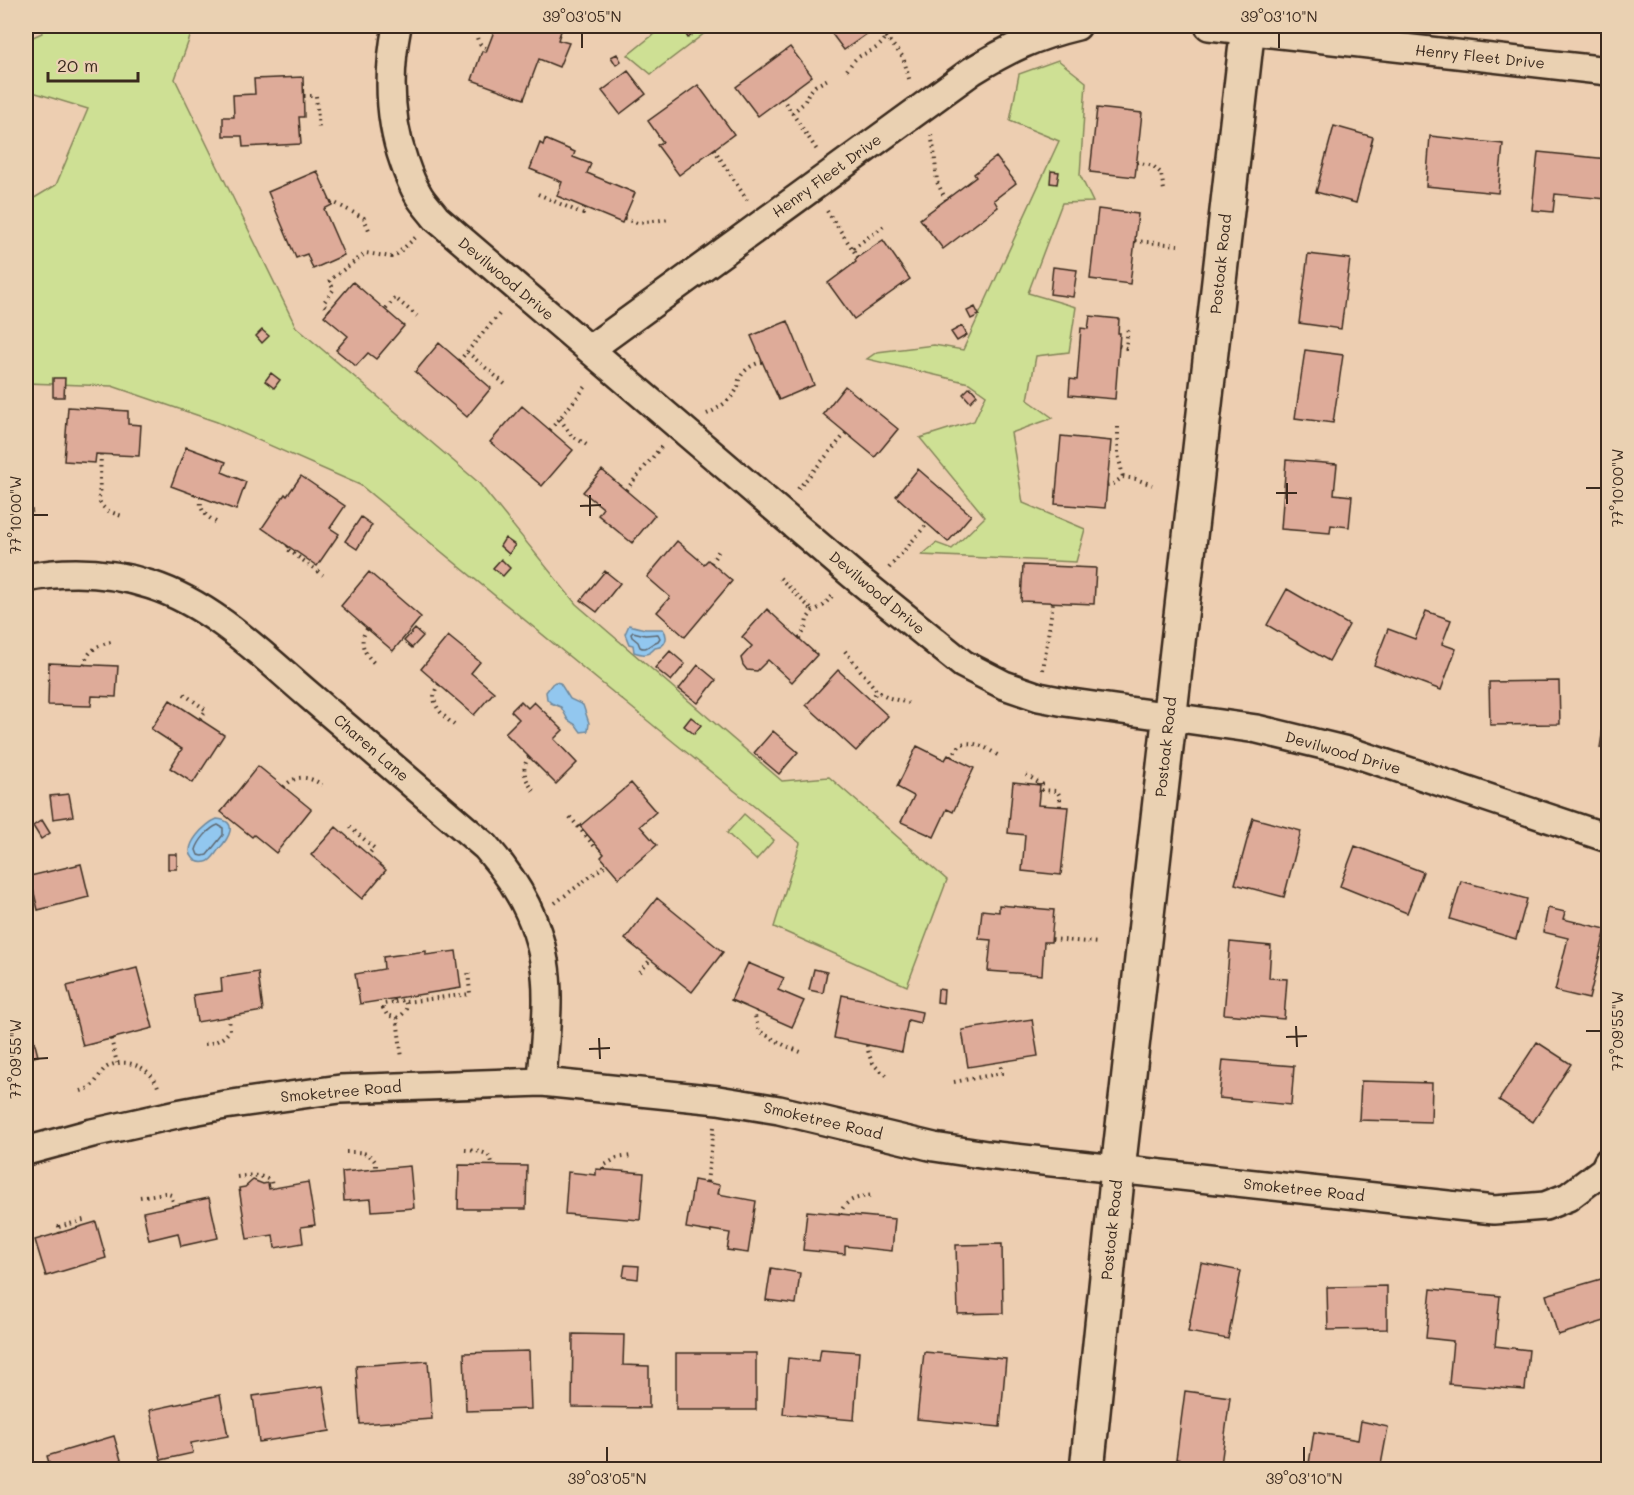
<svg xmlns="http://www.w3.org/2000/svg" width="1634" height="1495" viewBox="0 0 1634 1495" font-family="Mali,sans-serif">
<rect width="100%" height="100%" fill="#edceb1"/>
<filter id="ink" filterUnits="userSpaceOnUse"><feTurbulence type="fractalNoise" baseFrequency=".0167" numOctaves="2"/><feDisplacementMap in="SourceGraphic" scale="12" xChannelSelector="R" yChannelSelector="G"/><feConvolveMatrix kernelMatrix="1 2 1 2 8 2 1 2 1" color-interpolation-filters="sRGB"/></filter>
<g filter="url(#ink)">
<path fill="#cee094" stroke="#848559" stroke-width="1.5" d="M41 26H194L175 79 296 327 478 482 576 604 782 781 829 777 947 880 907 986 774 927 800 843 676 744 360 485 217 422 112 386 26 383V203L56 185 88 109 26 90V40L42 33Z
M664 26H714L651 74 628 55Z
M1058 60 1086 82 1080 175 1093 202 1062 203 1028 293 1076 307 1069 352 1036 356 1028 400 1053 418 1011 433 1023 503 1085 529 1076 562 922 555 936 543 952 549 985 517 920 438 974 421 986 395 969 383 867 359 877 352 934 345 963 350 1059 141 1010 121 1019 74Z
M744 814 774 840 756 860 727 833Z"/>
<path fill="#92c7ef" stroke="#6f889b" stroke-width="1.5" d="M629 625 645 629H663C669 637 666 647 655 648 648 656 643 655 634 652L633 645 629 644 625 634Z
M555 682 560 683 570 699 583 705 589 723 588 731 581 732 576 725 568 720 561 707 551 703 547 699 546 692 552 684Z
M217 819C240 821 228 839 219 849 215 854 212 861 206 862 201 863 196 862 193 858 182 846 206 823 217 819Z"/>
<g fill="none" stroke-linecap="round" stroke-linejoin="round">
<path stroke="#5e6972" stroke-width="1.5" d="M633 632 645 635 658 634 660 638 658 641C651 643 647 651 640 647L638 642 632 637 631 634Z
M218 825 223 828V835L207 855 203 856 198 855 196 850C198 842 209 828 218 825Z"/>
</g>
<path fill="#deab99" stroke="#3b2a1e" stroke-width="1.5" d="M496 26H555L562 28 558 40 569 43 559 67 539 59 524 99 472 80 482 51 486 52Z
M690 26H693L697 31 688 38 683 30Z
M826 26H878L844 50Z
M790 47 812 76 758 116 736 87Z
M617 54 621 61 616 65 611 57Z
M628 71 646 94 620 114 602 91Z
M303 77 304 117H299L301 144 243 147 242 136H223V117H234L233 95 255 94 254 79Z
M698 85 734 134 679 175 657 145 663 142 648 121Z
M1097 108 1142 113 1135 177 1090 172Z
M1334 126 1373 137 1356 203 1316 192Z
M1430 136 1503 144 1498 193 1426 186Z
M545 139 575 152 573 157 591 164 587 173 635 193 622 223 557 196 562 182 530 169 540 143 543 145Z
M1538 152 1608 159 1606 199 1555 194 1553 212 1532 210Z
M996 157 1016 183 994 200 998 207 943 249 920 219 976 177 974 174Z
M317 171 332 205 324 209 344 255 313 269 307 254 296 258 268 192Z
M1051 171 1059 172 1057 184 1050 183Z
M1098 209 1138 214 1130 284 1090 279Z
M883 240 910 279 854 319 828 283 856 262 855 260 858 257Z
M1308 254 1350 259 1341 329 1299 323Z
M1053 267 1077 270 1073 297 1050 294Z
M353 282 404 326 376 359 368 353 356 366 336 350 348 336 324 316Z
M975 307 979 315 971 319 967 311Z
M1090 316 1119 319 1118 333H1120L1115 399 1069 395 1070 379 1077 380 1081 328 1088 329Z
M788 321 814 385 779 400 751 336Z
M962 326 967 335 957 341 951 332Z
M262 330 269 336 262 343 256 336Z
M439 343 491 388 467 417 415 372Z
M1305 350 1343 355 1333 423 1295 418Z
M271 373 280 380 274 388 265 381Z
M53 378H65L64 397H53Z
M845 386 898 429 875 457 823 414Z
M970 387 977 395 970 402 963 394Z
M522 406 573 450 542 486 490 442Z
M68 407 128 411V424L141 425 139 456 96 454 95 463 64 461Z
M1061 436 1111 441 1105 508 1055 504Z
M186 447 226 462 222 472 246 482 236 510 171 486Z
M1286 460 1337 464 1334 494 1352 496 1349 527 1331 525 1330 533 1281 529Z
M918 469 971 515 948 542 896 496Z
M602 470 655 515 632 543 598 515 603 508 583 492Z
M301 476 345 506 330 528 339 534 317 566 262 528 285 494 287 496Z
M361 517 372 525 357 549 345 541Z
M505 538 515 545 509 554 500 546Z
M677 541 704 564 708 560 732 581 685 637 657 612 670 597 647 577Z
M501 559 510 568 503 576 493 568Z
M1023 565 1096 568 1094 604 1021 601Z
M605 571 620 583 597 612 581 600Z
M369 572 421 617 393 651 341 606Z
M1287 589 1349 625 1329 661 1267 625Z
M767 609 817 655 792 682 768 660 757 671 747 670 743 665 741 658 752 646 742 637Z
M1426 611 1451 620 1442 644 1456 649 1441 690 1374 665 1388 629 1415 639Z
M415 629 423 636 412 648 404 641Z
M448 636 480 662 471 673 494 692 474 715 421 669Z
M670 651 685 664 671 681 655 668Z
M49 663 118 666 116 697 92 696 91 706 48 705Z
M698 665 716 680 698 703 679 689Z
M838 670 888 716 856 751 806 705Z
M1559 681 1560 724 1490 725 1489 682Z
M170 700 224 735 193 783 170 768 182 749 151 729Z
M521 701 528 708 534 702 563 730 554 739 577 763 556 784 505 733 519 719 511 711Z
M1606 708H1608V749L1600 748Z
M691 717 701 725 694 734 684 726Z
M773 731 798 752 779 774 754 753Z
M917 746 945 760 948 755 974 768 953 812 947 809 934 837 901 822 914 796 897 787Z
M258 766 311 809 276 853 254 835 252 837 221 812Z
M1013 782 1040 785 1038 805 1068 807 1061 875 1022 871 1025 835 1008 833Z
M631 783 656 812 640 826 657 845 619 878 601 857 604 854 580 826Z
M69 794 73 816 53 819 50 796Z
M1253 818 1301 831 1284 897 1235 884Z
M42 820 50 833 41 839 33 826Z
M336 827 386 870 362 899 311 855Z
M1355 846 1423 872 1407 913 1340 886Z
M168 854H177V869H168Z
M81 864 89 897 38 910 30 876Z
M1461 881 1527 899 1516 939 1450 919Z
M657 898 723 952 692 992 625 939Z
M999 905 1054 910 1051 942H1044L1042 975 988 971 991 940 979 939 982 910 999 912Z
M1548 908 1565 912 1563 919 1606 929 1589 999 1555 991 1568 938 1543 932Z
M1230 942 1271 946 1269 978 1287 979 1284 1019 1224 1014Z
M426 951V955L456 951 461 988 360 1004 355 974 384 969 383 957Z
M748 963 784 978 778 990 804 1001 792 1027 731 1000Z
M137 968 153 1028 83 1046 67 986Z
M814 969 827 972 823 993 809 990Z
M258 972 263 1011 197 1022 193 995 222 991 221 978Z
M938 989 944 990 943 1003 937 1002Z
M842 995 922 1012 920 1023 908 1020 902 1052 834 1038Z
M26 1009 38 1056 26 1059Z
M1032 1019 1038 1056 968 1067 962 1030Z
M1537 1042 1571 1064 1533 1122 1499 1100Z
M1223 1060 1294 1066 1291 1105 1219 1098Z
M1361 1081 1432 1083 1431 1122 1359 1120Z
M459 1165 527 1166 526 1209H458Z
M410 1166 414 1208 372 1211 371 1199 344 1201 342 1172Z
M596 1169 644 1173 640 1220 565 1214 568 1172 596 1175Z
M253 1180 263 1184 268 1183 269 1189 308 1182 315 1225 301 1227 303 1243 275 1248 273 1235 247 1239 239 1188 245 1187Z
M694 1180 720 1185 718 1194 756 1201 748 1253 727 1250 730 1233 711 1230V1232L686 1228Z
M209 1198 218 1238 181 1246 178 1233 149 1240 143 1212Z
M807 1211 895 1219 892 1251 845 1246V1254L803 1250Z
M96 1222 106 1258 46 1276 35 1240Z
M1002 1244 1003 1313 958 1314 956 1245Z
M1201 1263 1241 1271 1228 1339 1188 1332Z
M625 1265 639 1266 638 1279 623 1277Z
M771 1268 800 1273 796 1304 766 1300Z
M1608 1277V1320L1558 1335 1546 1295Z
M1387 1286V1329L1328 1330 1327 1287Z
M1431 1289 1500 1296 1495 1346 1529 1350 1525 1390 1449 1384 1453 1341 1426 1338Z
M573 1334 624 1335 623 1365 649 1366V1408L572 1407Z
M821 1349 859 1352 854 1420 783 1414 788 1358 819 1361Z
M529 1351 531 1409 466 1411 464 1353Z
M924 1352 1006 1359 1000 1427 917 1419Z
M676 1353H756V1410H676Z
M428 1361 432 1419 360 1424 356 1366Z
M323 1386 330 1431 259 1442 253 1396Z
M1185 1391 1230 1397 1221 1465 1176 1459Z
M220 1395 228 1436 191 1443 193 1453 161 1460 150 1410Z
M1361 1421 1388 1427 1380 1470H1308L1314 1432 1358 1440Z
M114 1436 124 1470H51L47 1456Z"/>
<g fill="none" stroke-linecap="round" stroke-linejoin="round">
<defs>
<path id="minor" d="M397 26C388 72 388 117 404 162 408 174 413 186 419 196 424 204 431 211 436 218L853 575 963 664 1004 685 1039 697 1065 702 1257 729 1348 751 1608 838
M1209 26 1608 71
M590 349 972 71C1008 49 1035 36 1077 26
M26 578C67 570 111 572 151 585 213 605 262 655 310 696 369 746 427 797 486 847 515 880 537 917 544 961 551 999 544 1043 542 1082
M26 1151 92 1133 177 1114 225 1105 340 1089 542 1082 718 1100 779 1110 934 1147 987 1155 1494 1210 1545 1206 1568 1197 1604 1170 1608 1162"/>
<path id="tertiary" d="M1087 1470 1118 1170 1248 26"/>
</defs>
<use href="#minor" stroke="#3b2a1e" stroke-width="32"/>
<use href="#tertiary" stroke="#3b2a1e" stroke-width="38"/>
<path stroke="#3b2a1e" stroke-width="4" stroke-dasharray="1.5 4.5" stroke-linecap="butt" d="M478 26C475 37 477 44 488 49
M880 26 886 37 903 57 910 82
M847 70C850 66 853 61 857 58 869 50 878 51 886 37
M304 96H316L319 129
M782 98 817 150
M792 113 804 103 808 94 815 86 828 79
M931 135 934 150 937 182 946 200
M714 149 747 200
M1137 162 1153 166 1161 173 1164 190
M538 194 583 214 584 208
M331 203 333 202 364 218 369 230
M827 211 858 257
M624 219 637 223 670 219
M1135 241 1178 245
M853 248 887 224
M386 309 395 298 417 316
M330 310 324 305V302L334 289 329 282 331 279 366 253 391 257 397 254 416 237
M1119 346 1126 348 1128 326
M467 352 506 385
M459 361 502 311
M707 414C718 409 731 400 737 389 739 386 738 383 739 380 743 370 753 364 762 362
M560 419 571 435 590 447
M1118 427V454L1123 477
M550 430 588 384
M101 454 99 500C102 510 113 513 122 516
M1107 485 1113 484 1123 477 1136 479 1152 485
M798 489 846 433
M626 490 661 447
M202 497C197 511 209 518 219 524
M26 512 33 511
M288 546 286 548 323 575
M711 563 720 549
M889 568 927 524
M780 578 813 611
M367 629C358 642 364 653 374 663
M799 638 805 630 807 619 813 611 823 606 834 594
M845 651 877 691 890 698 908 703
M84 665C88 649 99 645 114 641
M1043 670 1053 602
M439 684C426 701 442 715 454 725
M184 694 206 710 200 719
M871 700 877 691
M529 757C519 771 527 782 536 794
M951 757 961 744C976 741 986 748 999 756
M1026 775 1042 784V790L1057 791 1060 796V807
M284 787C295 774 309 776 322 785
M570 817 596 848 598 847
M350 827 374 848 368 855
M555 903 607 864
M1052 939 1099 943
M640 972 651 959
M394 999 395 1002 384 1004 383 1008 387 1015 397 1018 402 1058
M395 1002 404 1000C410 1008 404 1014 397 1018
M406 1002 470 994 468 970
M757 1011 755 1016 759 1031 784 1045 803 1053
M111 1039 117 1063
M205 1044C215 1043 224 1039 230 1030L229 1017
M867 1045C870 1062 874 1067 888 1076
M954 1082 1002 1073 1000 1062
M81 1091C84 1090 88 1089 90 1087 98 1082 100 1070 109 1066 129 1056 154 1070 159 1090
M465 1150C477 1151 492 1151 492 1165
M346 1152C359 1152 369 1151 376 1163V1169
M603 1169V1166L617 1158 631 1156
M237 1177C250 1175 260 1174 271 1181L272 1188
M707 1182 714 1127
M140 1197 165 1193 171 1195 174 1205
M840 1214C845 1199 859 1197 874 1195
M60 1233 59 1227 87 1219"/>
<use href="#minor" stroke="#ead1b2" stroke-width="27"/>
<use href="#tertiary" stroke="#ead1b2" stroke-width="33"/>
</g>
</g>
<path fill="none" stroke="#3b2a1e" stroke-width="2" d="M582 33V48M1279 33V48M1287 483V504M1586 488H1601M1276 493H1297M590 495V516M580 506 601 505M33 515H48M1296 1026 1297 1047M1586 1031H1601M1286 1037 1307 1036M599 1038 600 1059M589 1049 610 1048M33 1059 48 1058M607 1447V1462M1304 1447V1462"/>
<g text-anchor="middle" stroke-width="5" stroke-linejoin="round" paint-order="stroke">
<g font-size="15" fill="#3b2a1e" stroke="#ead1b2">
<text transform="translate(1480 57) rotate(6)" y="5">Henry Fleet Drive</text>
<text transform="translate(827 176) rotate(-36)" y="5">Henry Fleet Drive</text>
<text transform="translate(1221 264) rotate(-84)" y="5">Postoak Road</text>
<text transform="translate(506 279) rotate(40)" y="5">Devilwood Drive</text>
<text transform="translate(877 593) rotate(40)" y="5">Devilwood Drive</text>
<text transform="translate(1166 747) rotate(-84)" y="5">Postoak Road</text>
<text transform="translate(371 748) rotate(41)" y="5">Charen Lane</text>
<text transform="translate(1343 753) rotate(16)" y="5">Devilwood Drive</text>
<text transform="translate(341 1092) rotate(-5)" y="5">Smoketree Road</text>
<text transform="translate(823 1121) rotate(13)" y="5">Smoketree Road</text>
<text transform="translate(1304 1190) rotate(6)" y="5">Smoketree Road</text>
<text transform="translate(1112 1230) rotate(-84)" y="5">Postoak Road</text>
</g>
</g>
<rect width="1634" height="1495" fill="none" stroke="#ead1b2" stroke-width="66"/>
<path d="M48 72v9h90v-9" fill="none" stroke="#3b2a1e" stroke-width="3"/>
<text x="57" y="72" font-size="18" fill="#3b2a1e" stroke="#ead1b2" stroke-width="4.5" paint-order="stroke">20 m</text>
<rect x="33" y="33" width="1568" height="1429" fill="none" stroke="#3b2a1e" stroke-width="2"/>
<g font-size="15" text-anchor="middle" fill="#3b2a1e">
<text x="582" y="22">39°03'05"N</text>
<text x="1279" y="22">39°03'10"N</text>
<text transform="translate(1618 488) rotate(-90)" y="5">77°10'00"W</text>
<text transform="translate(16 515) rotate(-90)" y="5">77°10'00"W</text>
<text transform="translate(1618 1031) rotate(-90)" y="5">77°09'55"W</text>
<text transform="translate(16 1059) rotate(-90)" y="5">77°09'55"W</text>
<text x="607" y="1484">39°03'05"N</text>
<text x="1304" y="1484">39°03'10"N</text>
</g>
</svg>
